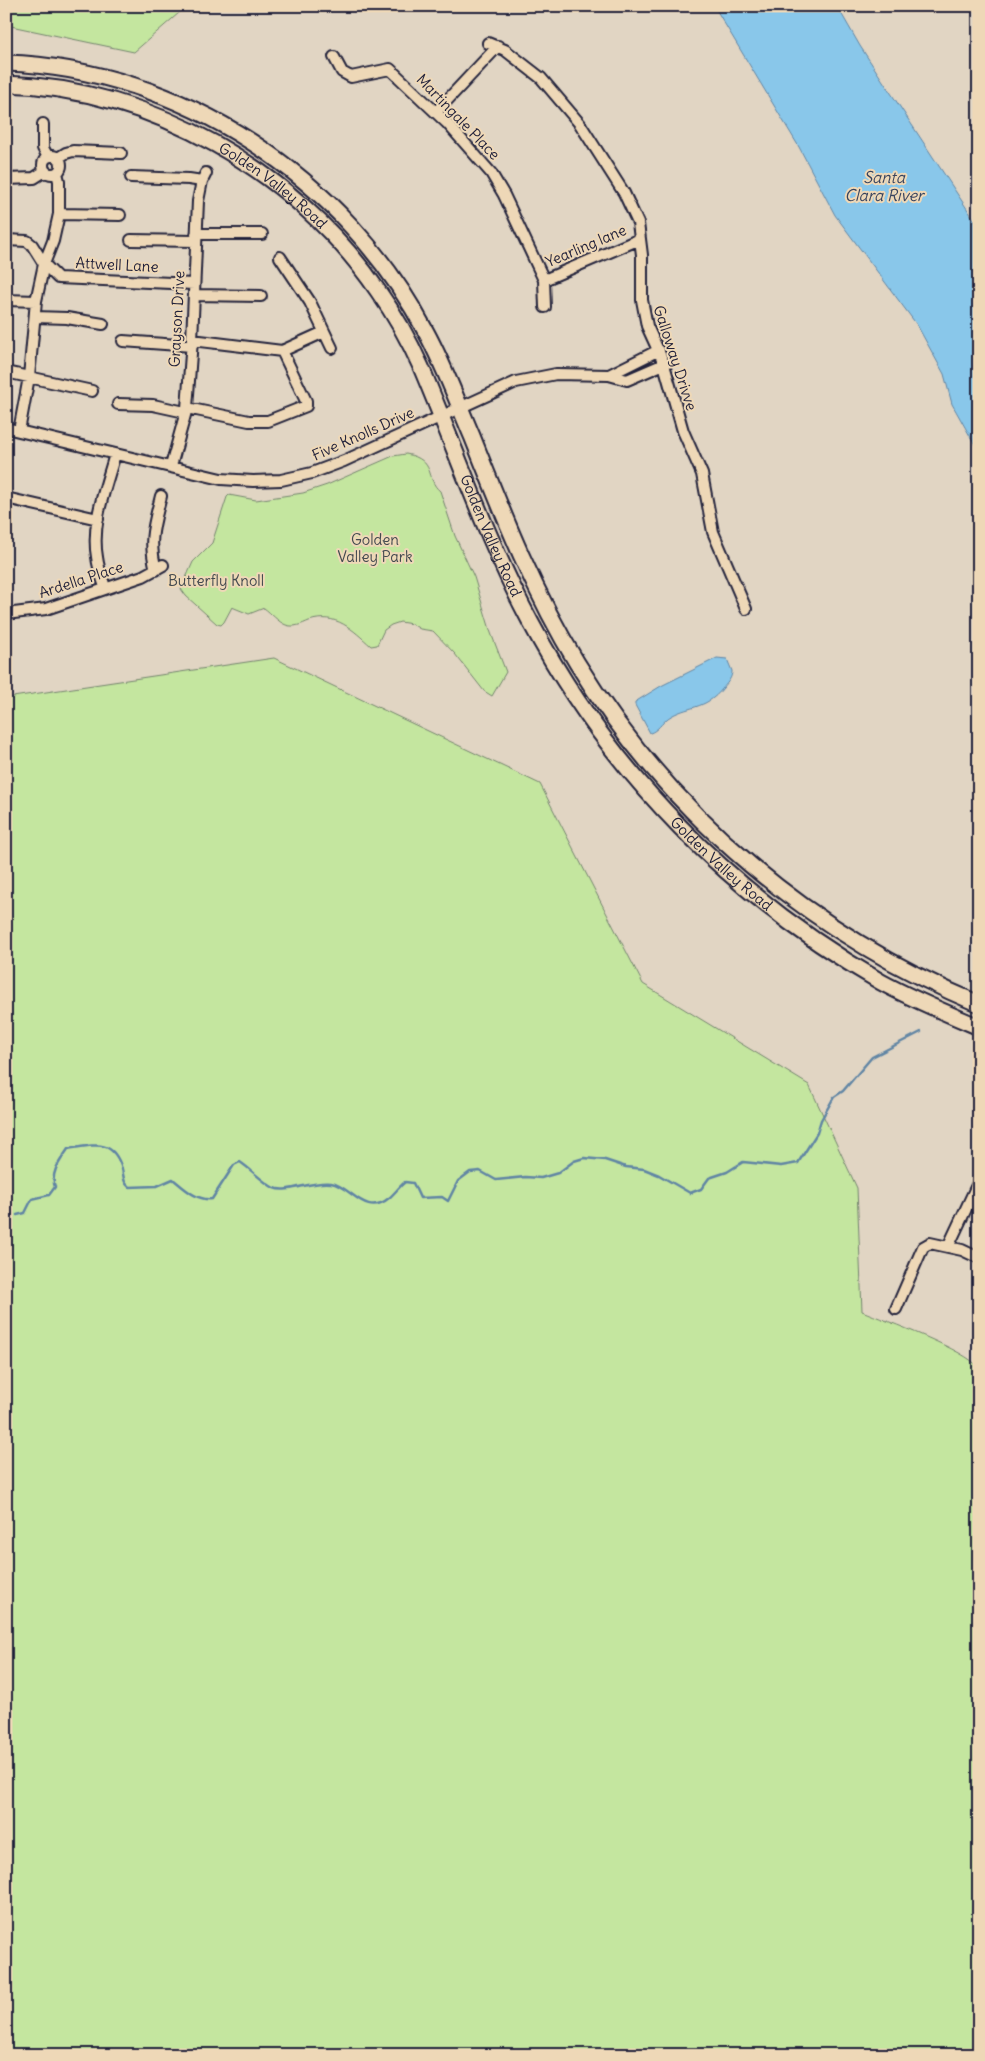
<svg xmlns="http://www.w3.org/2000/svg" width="985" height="2061" viewBox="0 0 985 2061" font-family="Delius,sans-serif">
<rect width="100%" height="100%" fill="#e1d5c3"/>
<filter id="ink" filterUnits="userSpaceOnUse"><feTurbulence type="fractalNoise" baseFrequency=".02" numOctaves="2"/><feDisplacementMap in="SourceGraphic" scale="10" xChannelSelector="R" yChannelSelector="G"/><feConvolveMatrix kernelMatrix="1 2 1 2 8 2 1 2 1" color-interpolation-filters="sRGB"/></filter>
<g filter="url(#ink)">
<path fill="#c4e69f" stroke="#73846d" d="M6 6H187L134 52 6 25Z
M406 454C437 460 425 479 440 491L455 536 474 577 491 633 506 672 492 696 484 691 455 654 433 631 420 629 412 624 400 622 391 625 384 630 377 645 371 646C353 630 336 612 309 621 302 624 294 628 286 625 278 622 271 613 264 608L249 614 232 607 224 622 221 625 217 624 186 596 181 589 193 562 212 543 227 497 229 495 256 500 303 493 327 485 393 456Z
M274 658 540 784 643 984 809 1085 857 1188 862 1311C886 1321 967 1350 979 1368V2055H6V698Z"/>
<path fill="#89c7ea" stroke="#6085a4" d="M714 6H837L860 46 979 227V452L952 404 944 374 917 325 835 215 799 147Z
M717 658 727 659 732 671C732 678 728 682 723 688 705 711 687 705 668 718 662 723 657 731 650 733L635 705V702L661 686Z"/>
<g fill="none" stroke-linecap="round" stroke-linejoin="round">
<path stroke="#6085a4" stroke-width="2.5" d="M17 1215 25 1213 32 1199 49 1195 55 1187C50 1173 60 1161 68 1149 95 1145 113 1138 122 1169 124 1177 123 1182 129 1187L157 1186 173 1179C184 1188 197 1201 212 1199L234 1165 240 1162C252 1170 261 1181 274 1188 288 1194 312 1180 331 1183 351 1186 365 1218 389 1198 394 1194 399 1187 405 1182L413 1183 420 1198 442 1197 448 1201 458 1181 470 1172 480 1171 496 1180 525 1177 541 1178 558 1173 574 1161 584 1158 605 1160 626 1167 644 1169 659 1175 690 1193 701 1189 709 1178 727 1172 743 1162 781 1166 798 1163 817 1133 821 1120 834 1097 843 1091 872 1057 921 1032"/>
<defs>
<path id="street" d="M488 43 505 50 541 78 580 124 624 193 638 223 642 255V300L647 326 663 361 683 431 702 474 713 532 746 609
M334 57 342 72 351 77 390 69 447 123 491 173 504 195 544 280 545 307
M436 112 498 46
M43 124V148L48 157
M43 165a9 9 0 1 1 18 0a9 9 0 1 1-18 0Z
M58 158 66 153 73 151 121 153
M131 177 189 179 202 181
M6 179 34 178 45 171
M59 214 120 215
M196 234H262
M6 240 27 241 32 245 44 264 58 278 194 284
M131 240 196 241
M280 257 310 302 332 348
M544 280 640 239
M194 295 261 296
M6 300 36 301
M35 317 67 318 103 324
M192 340 282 351
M123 341 192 346
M282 351 324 332
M6 372 92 391
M609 375 659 350
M118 404 153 405 185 412
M187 408 249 421H268L306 406V401L282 351
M6 428 221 479 253 481 281 480 312 473 344 461 516 382 556 374 609 375 627 380 664 364
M19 431 29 377 36 301 44 264 53 241 59 214V181L57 173
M171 466 187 408 192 340 198 201 202 181 206 173
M6 498 98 519
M156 570C148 540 154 525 161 496
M105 587C102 578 98 567 97 557 91 523 106 487 115 454
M6 614 46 609 143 576 163 565
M948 1247 979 1181
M896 1309 923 1247 930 1243 962 1250 979 1258"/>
<g id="secondary">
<path d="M6 63C182 69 345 178 426 332 444 365 457 401 472 436 503 514 533 591 577 663 671 817 813 935 979 1004"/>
<path id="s1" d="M6 84C151 88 297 172 378 291 395 315 409 340 421 367 457 452 487 541 531 623 611 774 733 897 881 982 912 999 946 1013 979 1027"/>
</g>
</defs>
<use href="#street" stroke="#22223b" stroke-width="14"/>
<use href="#secondary" stroke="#22223b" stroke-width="19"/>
<use href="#street" stroke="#eed8b7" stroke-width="10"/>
<use href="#secondary" stroke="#eed8b7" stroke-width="15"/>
</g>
</g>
<g text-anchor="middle" stroke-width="4" stroke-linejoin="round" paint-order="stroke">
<g font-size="15" fill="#22223b" stroke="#eed8b7">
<text transform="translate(458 117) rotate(46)" y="5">Martingale Place</text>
<text dy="5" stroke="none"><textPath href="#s1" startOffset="291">Golden Valley Road</textPath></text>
<text transform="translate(586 246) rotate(-23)" y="5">Yearling lane</text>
<text transform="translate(117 265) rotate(3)" y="5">Attwell Lane</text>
<text transform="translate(177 319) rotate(-87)" y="5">Grayson Drive</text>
<text transform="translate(675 358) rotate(72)" y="5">Galloway Drivve</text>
<text transform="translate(363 434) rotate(-24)" y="5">Five Knolls Drive</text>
<text dy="5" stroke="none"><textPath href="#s1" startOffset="711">Golden Valley Road</textPath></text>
<text transform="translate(81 580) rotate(-18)" y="5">Ardella Place</text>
<text dy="5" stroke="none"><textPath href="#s1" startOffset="1116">Golden Valley Road</textPath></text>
</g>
<g font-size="15" fill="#42494f" stroke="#eed8b7">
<text x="375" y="545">Golden<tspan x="375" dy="17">Valley Park</tspan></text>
<text x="216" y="586">Butterfly Knoll</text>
</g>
<g font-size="16" font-style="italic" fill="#37435e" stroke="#eed8b7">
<text x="884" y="183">Santa<tspan x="884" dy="18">Clara River</tspan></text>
</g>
</g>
<rect width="985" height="2061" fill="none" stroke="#eed8b7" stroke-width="25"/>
<rect x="12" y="12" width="960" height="2036" fill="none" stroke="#22223b" stroke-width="2" filter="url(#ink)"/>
</svg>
